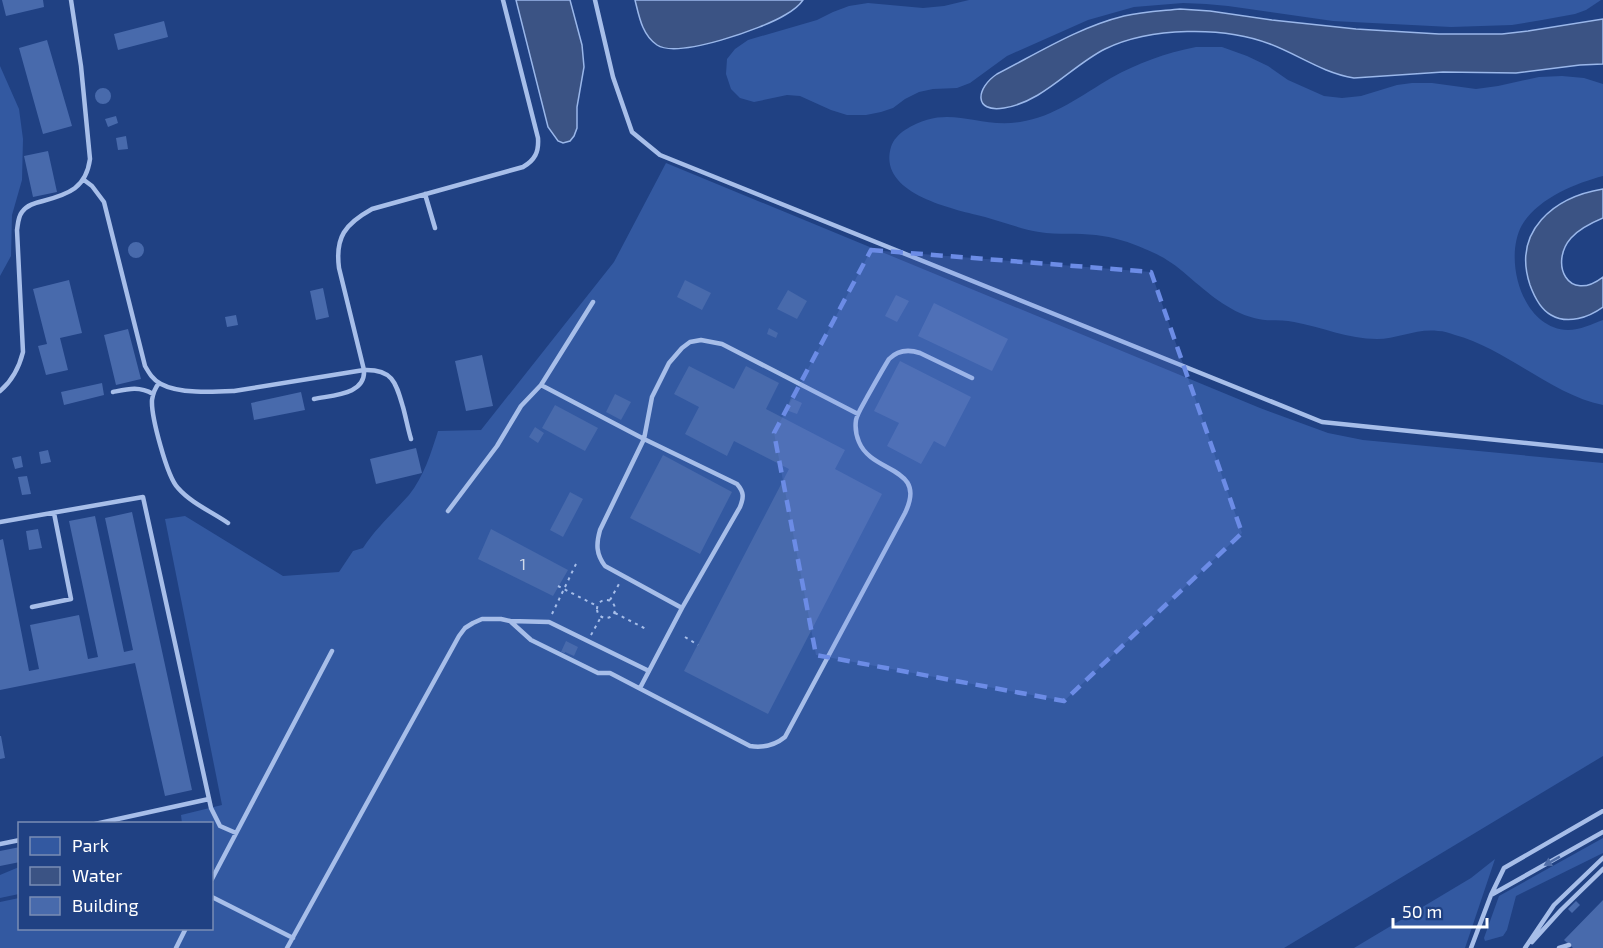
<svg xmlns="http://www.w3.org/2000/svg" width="1603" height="948" viewBox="0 0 1603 948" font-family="'Exo 2',sans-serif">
<rect width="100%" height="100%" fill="#204183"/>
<path fill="#3359a1" d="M969 0H1601L1586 10 1575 14 1542 20 1512 25 1451 27 1333 21 1228 6 1206 4 1183 3 1134 7 1088 20 1007 56 970 83 957 88 933 89 919 92 905 99 893 108 881 112 866 115H847L831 110 800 96 787 95 754 102 740 98 731 89 726 74 727 59 735 49 748 40 817 20 833 12 849 6 868 3 923 8 944 6Z
M1196 47H1222L1247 56 1268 66 1288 80 1324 96 1342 98 1361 96 1397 85 1412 83H1432L1476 89 1498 86 1539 77 1562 76 1584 78 1603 84V176C1576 183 1537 199 1522 225 1503 259 1522 329 1568 330 1580 330 1592 324 1603 320V405C1552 395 1507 349 1455 335 1449 333 1444 331 1438 331 1418 328 1397 339 1377 339 1348 339 1322 327 1294 322 1281 319 1267 322 1254 318 1228 311 1208 293 1188 276 1182 271 1177 266 1170 262 1163 257 1153 252 1145 249 1130 242 1113 237 1096 235 1077 233 1058 235 1039 232 1021 229 1003 222 985 217 954 209 877 194 891 147 893 140 899 134 905 130 949 102 975 129 1020 122 1054 117 1082 95 1111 78 1138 63 1165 53 1196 47Z
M0 66 19 109 23 139 22 180 12 215 11 256 0 276Z
M666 163 1260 408 1328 433 1363 440 1603 463V756L1284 948H0V902L19 898 20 928H212V824L182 823 181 815 222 805 165 519 185 516 283 576 339 572 353 551 363 548C376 528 393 513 409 495 424 476 431 453 438 431L481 430 614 262Z
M1603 838V853L1516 896 1507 930 1503 936 1485 941 1484 938 1499 896Z
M1495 859 1465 948H1354L1471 878Z
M19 867V894L0 898V875Z"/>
<path fill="#3b5384" stroke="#9ab7ea" stroke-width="1.5" d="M516 0H570L582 45 584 67 577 107V128L574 136 570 141 563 143 558 141 548 127Z
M635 0H803C799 6 792 11 785 15 764 28 678 59 657 45 642 35 639 16 635 0Z
M1180 9 1210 11 1272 20 1356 29 1439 34H1502L1528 31 1603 19V64L1580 65 1516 73 1443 72 1354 78C1323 73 1299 55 1270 44 1224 26 1150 27 1105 49 1071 66 1043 102 1004 108 973 113 976 88 997 74 1038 53 1079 27 1124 16 1142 12 1161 11 1180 9Z
M1603 189V218C1591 223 1579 229 1571 238 1549 263 1568 304 1603 277V307C1589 317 1568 325 1551 315 1540 309 1534 296 1530 285 1512 231 1554 197 1603 189Z"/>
<path fill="#486aac" d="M2 0H43L44 7 6 16Z
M164 21 168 37 118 50 114 34Z
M47 40 72 126 43 134 19 48Z
M95 96a8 8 0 1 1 16 0a8 8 0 1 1-16 0Z
M116 116 118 123 108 127 105 119Z
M126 136 128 149 118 150 116 138Z
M48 151 57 192 33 197 24 156Z
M128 250a8 8 0 1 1 16 0a8 8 0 1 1-16 0Z
M69 280 82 333 60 338 68 370 46 375 38 346 47 344 33 289Z
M685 280 711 293 702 310 677 297Z
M323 288 329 317 316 320 310 291Z
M788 290 807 301 797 319 777 309Z
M896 295 909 301 897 322 885 316Z
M934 303 1008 339 992 371 918 336Z
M236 315 238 325 227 327 225 317Z
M769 328 778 333 776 338 767 334Z
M128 329 141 379 116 385 104 335Z
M482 355 493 406 466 411 455 361Z
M900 361 971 397 945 447 934 441 921 464 887 446 899 423 874 411Z
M689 366 734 389 746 366 779 383 766 409 845 450 835 469 882 494 768 714 684 671 789 469 734 441 727 456 685 434 699 407 674 394Z
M102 383 104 395 64 405 61 392Z
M301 392 305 410 254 420 251 403Z
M615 394 631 402 621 420 606 412Z
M791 398 802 403 797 414 786 410Z
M555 405 598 428 585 451 542 428Z
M535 427 544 433 538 443 529 437Z
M416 448 422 473 376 484 370 459Z
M48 450 51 462 41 464 39 452Z
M663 455 732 492 700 554 630 518Z
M21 456 23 467 15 469 12 458Z
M27 476 31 494 22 495 18 477Z
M570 492 583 499 563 537 550 530Z
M132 512 192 790 165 796 135 663 0 690V540L3 539 29 671 39 669 30 625 79 615 88 659 98 657 69 521 95 516 124 652 133 650 105 518Z
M38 529 42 548 29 550 26 531Z
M491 529 568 570 553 596 478 559Z
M566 641 578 647 574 656 565 652V653L561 652Z
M0 736H1L5 758 0 759Z
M20 847V862L0 866V851Z
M1603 900V948H1573L1564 940Z
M1576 901 1580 905 1572 913 1568 909Z"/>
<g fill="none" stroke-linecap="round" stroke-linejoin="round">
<path stroke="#a7bee9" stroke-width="2" stroke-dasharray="3 4.5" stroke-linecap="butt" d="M558 586 597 606
M597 609a9 9 0 1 1 18 0a9 9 0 1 1-18 0Z
M610 600 619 584
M615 613 648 630
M552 614 576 564
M591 635 601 617
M685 637 698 645"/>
<path stroke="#a7bee9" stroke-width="4.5" d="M595 0 613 77 632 132 660 155 1322 422 1603 451
M84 180 92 186 104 202 145 366C149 373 153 380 161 384 179 394 214 392 234 391L364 370C393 369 396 383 403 407 406 418 408 429 411 439
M425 194 435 228
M159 383C155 388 153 393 152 400 151 416 167 477 178 488 191 503 212 512 228 523
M541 385 593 302
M0 391C12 381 19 368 23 352L17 230C18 224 18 217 22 212 27 205 35 203 43 201 69 194 86 188 90 159L81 66 71 0
M113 392C128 389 139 386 153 394
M314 399C332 395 366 395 364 370L339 268C335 237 345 224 372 209L523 167C535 160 539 152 538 138L503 0
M448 511 497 446 521 406 541 385 644 439 737 484C744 492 744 497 740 507L682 608
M0 522 143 497 211 808 220 826 236 833
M32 607 71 599 54 513
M510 621 549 622 649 671
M640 688 682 608 605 566C596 554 596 544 600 530L644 439 652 397 669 363 682 348 690 342 701 340 722 344 858 414
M95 824 209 799
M0 844 20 840
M212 879 332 651
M1491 895 1504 868 1603 811
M212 897 293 938
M1532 942 1561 910 1603 869
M176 948 186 928
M287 948 459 636 465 628 473 623 482 619H501L510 621 531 640 598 673H610L750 746C763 748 774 746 785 737L905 513C928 466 872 474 859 442 856 435 855 427 856 420 858 412 863 405 866 399 874 385 881 372 889 359 898 350 908 349 920 353L972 378
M1471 948 1491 895 1603 832
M1525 948 1554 905 1603 858
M1559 948 1569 945"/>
</g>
<defs><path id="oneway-solid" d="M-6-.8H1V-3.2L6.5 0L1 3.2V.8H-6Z" transform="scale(1.5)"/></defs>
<use fill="#4f6da7" href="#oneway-solid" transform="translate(1552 861) rotate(151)"/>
<path fill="#6c8ce6" fill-opacity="0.2" stroke="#6c8ce6" stroke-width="4.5" stroke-dasharray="12 8" stroke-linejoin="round" d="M871 250 1151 272 1242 533 1064 701 816 655 774 433Z"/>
<g text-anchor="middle" stroke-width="4.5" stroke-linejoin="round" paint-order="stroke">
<g font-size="16" fill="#d1daea">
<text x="523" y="570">1</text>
</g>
</g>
<rect x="18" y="822" width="195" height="108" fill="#204183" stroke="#798db5" stroke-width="1.5"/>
<rect x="30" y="837" width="30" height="18" fill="#3359a1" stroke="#798db5" stroke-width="1.5"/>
<text x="72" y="852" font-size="18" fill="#ffffff">Park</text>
<rect x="30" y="867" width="30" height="18" fill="#3b5384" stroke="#798db5" stroke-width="1.5"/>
<text x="72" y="882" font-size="18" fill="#ffffff">Water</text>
<rect x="30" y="897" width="30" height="18" fill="#486aac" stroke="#798db5" stroke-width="1.5"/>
<text x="72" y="912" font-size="18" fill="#ffffff">Building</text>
<path d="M1393 918v9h94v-9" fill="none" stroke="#ffffff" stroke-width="3"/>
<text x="1402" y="918" font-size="18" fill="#ffffff" stroke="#204183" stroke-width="4.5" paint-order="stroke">50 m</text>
</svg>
